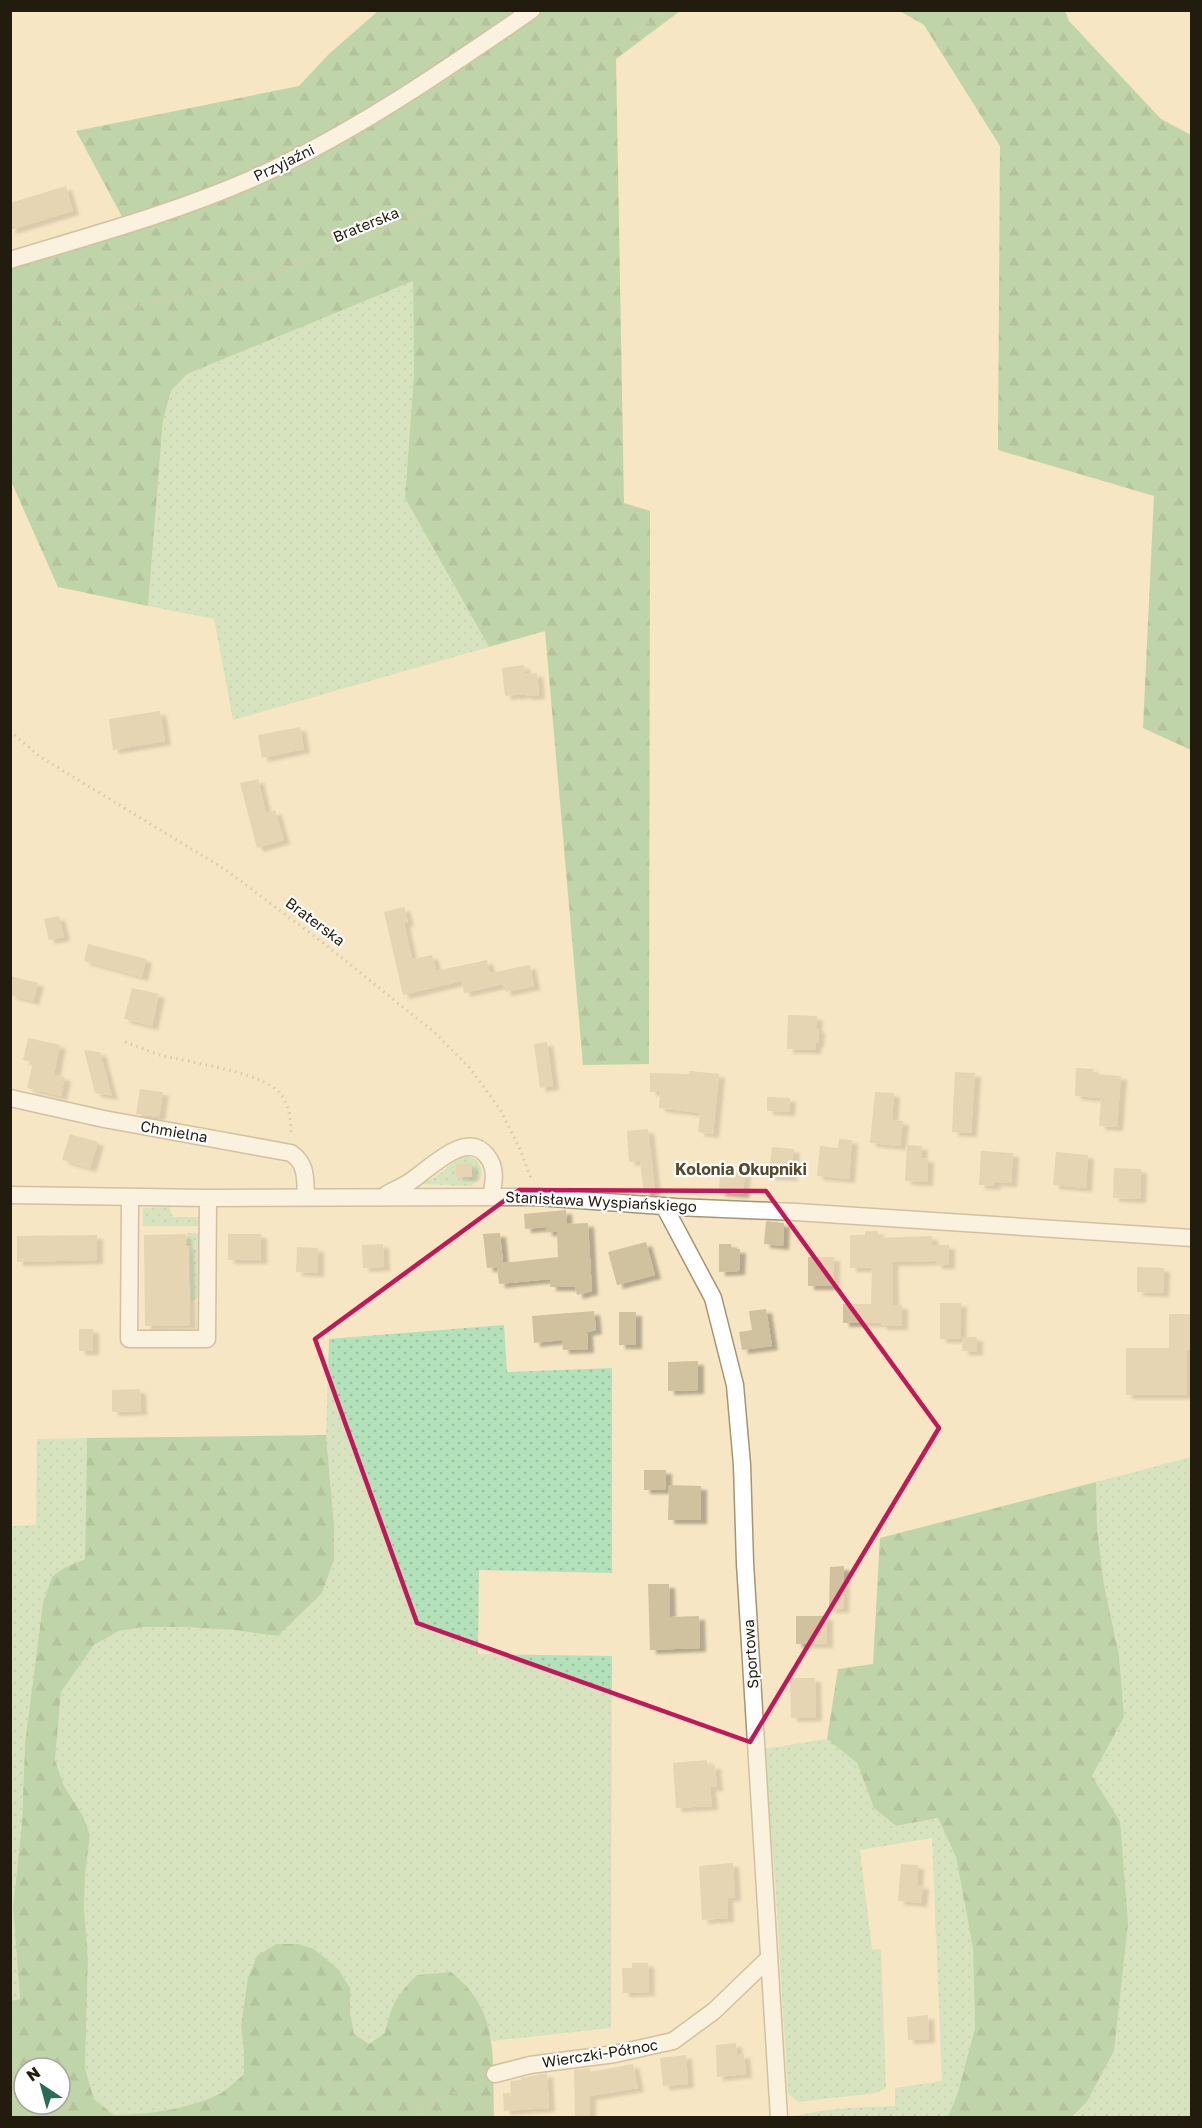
<svg xmlns="http://www.w3.org/2000/svg" width="1202" height="2128" viewBox="0 0 1202 2128" font-family="'Golos Text',sans-serif">
<defs>
<pattern id="green-dots" width="8" height="8" patternUnits="userSpaceOnUse" patternTransform="scale(1.5)"><rect width="8" height="8" fill="#b2e1ba"/><path d="M2 2h.1M6 6h.1" fill="none" stroke="#99c09f" stroke-width="1.8" stroke-linecap="round"/></pattern>
<pattern id="forest-firs" width="22" height="20" patternUnits="userSpaceOnUse" patternTransform="scale(1.5)"><rect width="22" height="20" fill="#7dbf8a"/><path d="M5 1l3.5 6h-7zM16 11l3.5 6h-7z" fill="#669a6f"/></pattern>
<filter id="shadow"><feDropShadow dx="6" dy="4" stdDeviation="1.5" flood-color="#0004"/></filter>
</defs>
<rect width="100%" height="100%" fill="#f6e6c3"/>
<path fill="url(#green-dots)" d="M413 280 414 374 405 498 489 647 233 720 214 619 148 606 163 420 171 391 187 374Z
M465 1156C476 1156 480 1163 482 1174L480 1179 471 1186 421 1184 437 1176 460 1157Z
M169 1207 173 1217H201L200 1226H143V1208Z
M187 1233H199L200 1295 191 1302 190 1245H187Z
M504 1325 507 1372 612 1368V1573L479 1570 478 1654 612 1656 611 2028 492 2041C482 2008 479 1993 451 1972L417 1975 389 2016 385 2034 369 2044 354 2034 350 2012 241 2027 244 2051V2074C236 2081 227 2090 218 2094 187 2110 149 2114 114 2115L94 2099 85 2068 88 1959 84 1909 85 1875 90 1835 83 1816 64 1786 55 1760 61 1692 94 1645 119 1631 143 1627H184L233 1630 278 1636 322 1593 334 1560V1524L326 1435 329 1339Z
M87 1438 85 1559 64 1568 43 1603 25 1743 22 1823 13 1907 20 1999 11 2001V1526L36 1525 37 1439Z
M1191 1457V2117L1072 2118 1086 2103 1120 1821 1092 1776 1124 1717 1119 1655 1104 1585 1097 1527 1096 1482Z
M827 1739 857 1763 874 1808 896 1826 938 1818 956 1857 973 1948 975 2028 958 2092 948 2117H791C825 2108 860 2107 895 2106V2088L942 2081 932 1838 860 1850 872 1950 881 1949 886 2088 876 2093 798 2102 788 2094 775 1878 764 1749Z"/>
<path fill="url(#forest-firs)" fill-rule="evenodd" d="M378 11H680L616 59 624 503 650 511 649 1064 583 1065 545 631 489 647 405 498 414 374 413 281 187 374 171 391 163 420 148 606 58 587 11 481 10 269 126 224 76 131 299 86 329 54Z
M900 11H1065L1069 21 1161 119 1191 135V750L1143 728 1154 496 998 450 1000 146 924 25Z
M326 1435 334 1524V1560L322 1593 278 1636 233 1630 184 1627H143L119 1631 94 1645 61 1692 55 1760 64 1786 83 1816 90 1835 85 1875 84 1909 88 1959 85 2068 94 2099 114 2115C149 2114 185 2110 217 2095 227 2090 236 2081 244 2074V2051L241 2027 248 1978 257 1956 276 1944H298L314 1949 338 1969 350 1988V2012L354 2034 369 2044 385 2033C391 2005 397 1995 417 1975L451 1972C501 2010 492 2061 494 2117H11L10 2001 20 1999 13 1907 22 1823 25 1743 43 1603 52 1577 64 1568 85 1559 87 1438ZM24 2068H60V2104H24Z
M1096 1482 1097 1527 1104 1585 1119 1655 1124 1717 1092 1776 1120 1821 1128 1923 1114 2051 1086 2103 1072 2117H948L958 2092 975 2028 973 1948 956 1857 938 1818 896 1826 874 1808 857 1763 827 1739 838 1669 873 1664 880 1538Z"/>
<path fill="#d0c19f" filter="url(#shadow)" d="M66 186 73 211 10 230V203Z
M524 665 525 674 537 673 539 695 526 696V694L505 696 502 668Z
M160 711 165 741 113 750 109 719Z
M300 727 304 749 262 758 258 735Z
M258 779 266 813 275 810 284 840 257 848 240 783Z
M404 907 408 922 404 923 412 959 432 955 436 971 487 960 490 973 530 965 534 986 505 992 503 984 464 993 462 981 403 995 384 912Z
M59 916 64 937 49 940 44 919Z
M88 944 146 959 142 977 84 961Z
M10 976 38 983 33 1001 10 995Z
M132 988 159 994 152 1026 124 1019Z
M788 1015 817 1016 816 1028 819 1029 818 1043H816L815 1050 787 1049Z
M28 1038 60 1045 54 1075 65 1077 61 1096 27 1088 33 1062 23 1060Z
M547 1042 553 1086 540 1088 534 1044Z
M84 1050 100 1052 112 1096 95 1093Z
M1076 1068 1093 1069V1074L1121 1076 1117 1127 1099 1126 1101 1098 1075 1096Z
M690 1071 719 1074 713 1134 698 1132 700 1113 659 1108 660 1092H650V1073L689 1074Z
M955 1072 975 1073 971 1133 952 1132Z
M140 1089 163 1092 159 1117 136 1114Z
M875 1092 894 1093 892 1120 903 1121 900 1146 870 1143Z
M767 1097 790 1098 789 1112 767 1111Z
M648 1129 655 1190 644 1194 640 1161 629 1162 627 1131Z
M70 1134 98 1142 90 1168 62 1160Z
M839 1139 852 1140 849 1179 817 1176 820 1146 838 1148Z
M907 1145 922 1146 921 1158 928 1159 927 1182 905 1181Z
M772 1147 794 1149 791 1177 769 1176Z
M981 1151 1013 1153 1011 1183 994 1182V1186L979 1185Z
M1056 1152 1088 1155 1086 1188 1053 1185Z
M472 1163V1177H456V1164Z
M1114 1168 1141 1169 1140 1199 1113 1198Z
M720 1172 745 1173 743 1194 719 1192Z
M566 1210 567 1224 588 1223 592 1291 577 1295 575 1287H550V1279L499 1284 497 1267 487 1268 483 1234 500 1233 503 1263 558 1257 557 1232H546V1227L525 1229 524 1214Z
M766 1221 784 1223 783 1246 764 1244Z
M865 1231H878V1238L932 1236V1245H949V1265H936V1261L892 1262 893 1305H902V1326H881V1323H843V1304H871L872 1268H850V1235H865Z
M186 1234V1246H188L190 1325 145 1326 144 1235Z
M228 1234H261V1260H228Z
M97 1235V1260L17 1262V1236Z
M646 1242 655 1275 617 1285 608 1252Z
M383 1244 384 1267 363 1268 362 1245Z
M719 1244H731L732 1249H740L739 1271 719 1272Z
M297 1247 318 1248V1273L296 1272Z
M808 1257H834V1286H808Z
M1137 1267 1164 1268 1163 1293 1137 1292Z
M940 1303H961L960 1339H940Z
M766 1309 772 1346 742 1350 739 1332 752 1330 749 1311Z
M594 1311 596 1330 587 1332 588 1349 563 1350 562 1340 534 1343 532 1316Z
M619 1312H636V1345H619Z
M1169 1314H1190L1191 1350H1187V1395H1126V1348H1169Z
M79 1329H93V1351H79Z
M963 1337H977V1352L962 1351Z
M698 1361V1390L668 1391V1362Z
M140 1389 141 1411 112 1412V1390Z
M644 1470H666V1490H644Z
M669 1485 701 1486V1520H668Z
M844 1566 843 1609H829L830 1567Z
M648 1584H669L670 1617 699 1616 700 1648 650 1650Z
M796 1616H827V1644H796Z
M790 1678H815L816 1717 791 1718Z
M707 1760V1766L715 1765 717 1787H710L712 1806 676 1808 673 1763Z
M733 1863 735 1897 727 1898 728 1918 702 1920 699 1866Z
M901 1864 918 1865 917 1885H923L921 1903 898 1901Z
M632 1963H648L649 1992 623 1993 622 1968H632Z
M928 2015 929 2039 908 2040 907 2017Z
M736 2043 737 2055 744 2054 746 2074 717 2077 716 2045Z
M686 2055 688 2084 663 2086 660 2058Z
M633 2064 638 2088 590 2096V2118H575L574 2070 590 2068V2072Z
M547 2073 549 2108 504 2111 503 2093H511L510 2081 521 2080V2078Z"/>
<g fill="none" stroke-linecap="round" stroke-linejoin="round">
<defs>
<path id="minor" d="M10 260C93 235 177 212 256 177 354 133 443 71 532 10
M10 1098 104 1119 291 1153C307 1164 305 1178 306 1196
M387 1194C394 1190 402 1187 408 1183 428 1171 466 1128 487 1156 497 1168 494 1182 491 1196
M10 1195 208 1198 538 1197 676 1207 796 1212 1192 1238
M130 1197 129 1339H207L208 1198
M664 1206 713 1298 735 1385 742 1465 745 1563 779 2118
M495 2074 530 2065 615 2054 673 2041 714 2011 769 1958"/>
</defs>
<use href="#minor" stroke="#a49575" stroke-width="19"/>
<path stroke="#b6a98d" stroke-width="3" stroke-dasharray="1.5 4.5" stroke-linecap="butt" d="M10 329 163 301 284 271 419 216 493 157 552 95 625 41 664 10
M10 731 39 756 226 870 322 942 434 1032 470 1068 501 1111 519 1147 532 1181
M125 1042C137 1046 148 1051 160 1055 191 1063 258 1071 279 1092 290 1105 291 1120 291 1136
M413 2118 426 2107 482 2080"/>
<use href="#minor" stroke="#fff" stroke-width="16"/>
</g>
<path d="M0 0H1202V2128H0ZM519 1190 766 1191 939 1428 750 1742 417 1623 315 1339Z" fill="#f6e6c3" fill-opacity=".55" fill-rule="evenodd"/>
<path fill="none" stroke="#c2185b" stroke-width="4.5" stroke-linejoin="round" d="M519 1190 766 1191 939 1428 750 1742 417 1623 315 1339Z"/>
<g text-anchor="middle" stroke-width="4.5" stroke-linejoin="round" paint-order="stroke">
<g font-size="15" fill="#221c0f" stroke="#fff">
<text transform="translate(284 163) rotate(-26)" y="5">Przyjaźni</text>
<text transform="translate(366 225) rotate(-22)" y="5">Braterska</text>
<text transform="translate(315 922) rotate(37)" y="5">Braterska</text>
<text transform="translate(174 1132) rotate(10)" y="5">Chmielna</text>
<text transform="translate(601 1202) rotate(3)" y="5">Stanisława Wyspiańskiego</text>
<text transform="translate(751 1654) rotate(-94)" y="5">Sportowa</text>
<text transform="translate(600 2054) rotate(-9)" y="5">Wierczki-Północ</text>
</g>
<g font-size="16" font-weight="bold" fill="#57492b" stroke="#fff">
<text x="741" y="1175">Kolonia Okupniki</text>
</g>
</g>
<rect width="1202" height="2128" fill="none" stroke="#221c0f" stroke-width="24"/>
<g transform="translate(42 2086) rotate(324)"><circle r="28" fill="#ffffff" stroke="#a7a49f" stroke-width="1.5"/>
<path d="M0-4.5L10 22L0 15L-10 22Z" fill="#2a6b5a"/>
<text y="-9" font-size="16" font-weight="bold" text-anchor="middle" fill="#221c0f">N</text>
</g>
</svg>
